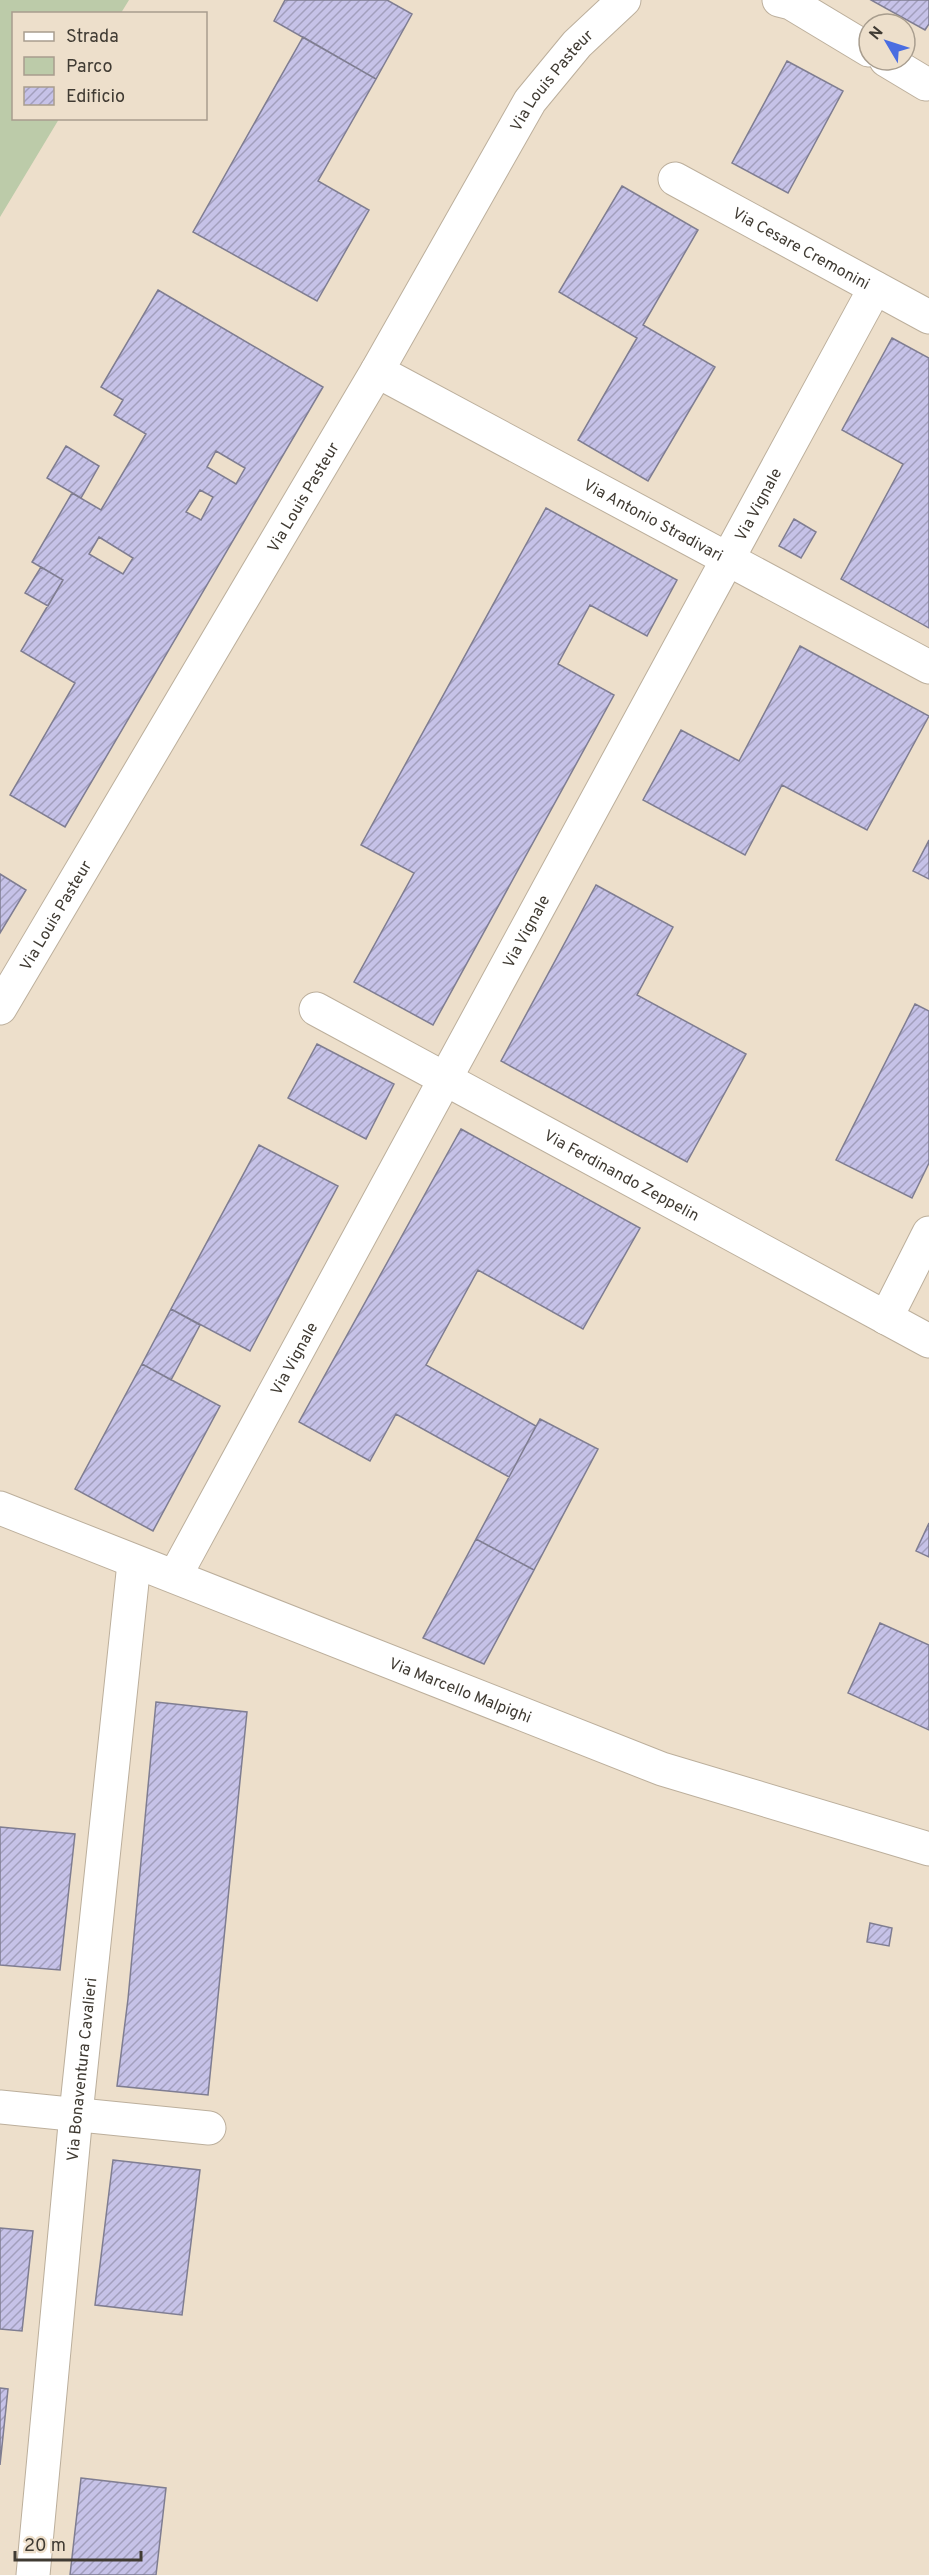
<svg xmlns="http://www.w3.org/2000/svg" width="929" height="2575" viewBox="0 0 929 2575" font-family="Overpass,sans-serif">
<defs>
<pattern id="building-hatch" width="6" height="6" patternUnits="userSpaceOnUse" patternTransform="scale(1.5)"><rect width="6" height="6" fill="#c6c2e8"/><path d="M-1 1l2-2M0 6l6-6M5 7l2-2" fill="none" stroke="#a29fbd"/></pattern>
</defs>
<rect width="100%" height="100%" fill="#eddfcb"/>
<path fill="#bccba9" d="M0 0H129L121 13 14 14V118L59 119 0 217Z"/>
<path fill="url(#building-hatch)" stroke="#7f7d91" stroke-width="1.5" fill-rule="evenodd" d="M285 0H387L412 14 376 79 274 21Z
M871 0H929V24L925 30Z
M303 37 376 79 318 181 369 210 317 301 193 232Z
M787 61 843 91 788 193 732 163Z
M622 186 698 230 643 325 715 367 648 481 578 440 637 338 559 292Z
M158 290 323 387 65 827 10 795 75 683 21 651 63 580 32 562 72 493 101 510 146 434 114 415 123 400 101 387ZM216 451 245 468 236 484 207 467ZM200 490 213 497 201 520 186 512ZM99 537 133 558 123 574 89 554Z
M892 338 929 358V628L841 579 903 464 842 430Z
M66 446 99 466 81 498 47 478Z
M546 508 677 580 647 636 590 605 558 664 614 695 433 1025 354 982 414 873 361 845Z
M794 519 816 532 801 558 779 546Z
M41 567 63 580 48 606 25 593Z
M800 646 929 716 867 830 782 785 745 855 643 800 681 730 739 761Z
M929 840V879L913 871Z
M0 874 26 890 0 933Z
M596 885 673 927 637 995 746 1054 687 1162 501 1061Z
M915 1004 929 1011V1163L912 1198 836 1160Z
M317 1044 394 1084 366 1139 288 1098Z
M461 1129 640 1228 583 1329 478 1270 426 1365 536 1426 509 1477 396 1414 370 1461 299 1422Z
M259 1145 338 1186 250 1351 171 1309Z
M171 1309 200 1325 171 1380 142 1364Z
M142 1364 220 1406 153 1531 75 1489Z
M540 1419 598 1449 534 1570 476 1539Z
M929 1523V1557L916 1551Z
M476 1539 534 1570 484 1664 423 1638Z
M880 1623 929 1645V1730L848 1693Z
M156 1702 247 1712 208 2095 117 2086 128 1999Z
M0 1827 75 1834 60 1970 0 1965Z
M870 1923 892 1928 889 1946 867 1942Z
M113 2160 200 2170 182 2315 95 2305Z
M0 2228 33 2231 22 2331 0 2329Z
M0 2388 8 2389 0 2465Z
M81 2478 166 2488 156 2575H70Z"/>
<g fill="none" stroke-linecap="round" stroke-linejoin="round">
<defs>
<g id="street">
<path d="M779 0 791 3 869 50"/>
<path d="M886 60 926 84"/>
<path id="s1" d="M675 179 929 317"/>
<path id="s2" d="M377 371 929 667"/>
<path id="s3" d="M0 1008 377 371 530 101 577 44 624 0"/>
<path id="s4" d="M316 1009 929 1341"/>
<path d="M886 1318 929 1233"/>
<path id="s5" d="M0 1508 662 1769 929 1849"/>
<path id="s6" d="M175 1576 875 288"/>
<path d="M0 2107 209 2128"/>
<path id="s7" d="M33 2575 76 2114 134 1563"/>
</g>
</defs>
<use href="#street" stroke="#bcaf9c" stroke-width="35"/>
<use href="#street" stroke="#fff" stroke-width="33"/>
</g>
<g text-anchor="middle" stroke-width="6" stroke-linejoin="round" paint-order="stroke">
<g font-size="16" fill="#403b33" stroke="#eddfcb">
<text dy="6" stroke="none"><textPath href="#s3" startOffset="1080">Via Louis Pasteur</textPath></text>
<text dy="6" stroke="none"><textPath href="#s1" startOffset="144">Via Cesare Cremonini</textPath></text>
<text dy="6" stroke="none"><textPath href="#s3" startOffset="594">Via Louis Pasteur</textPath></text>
<text dy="6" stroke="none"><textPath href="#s6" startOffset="1220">Via Vignale</textPath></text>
<text dy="6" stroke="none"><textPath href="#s2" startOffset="314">Via Antonio Stradivari</textPath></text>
<text dy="6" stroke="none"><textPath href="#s3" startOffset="108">Via Louis Pasteur</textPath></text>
<text dy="6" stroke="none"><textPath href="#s6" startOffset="734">Via Vignale</textPath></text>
<text dy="6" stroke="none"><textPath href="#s4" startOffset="348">Via Ferdinando Zeppelin</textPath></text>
<text dy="6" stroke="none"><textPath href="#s6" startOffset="248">Via Vignale</textPath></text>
<text dy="6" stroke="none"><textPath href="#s5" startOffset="495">Via Marcello Malpighi</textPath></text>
<text dy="6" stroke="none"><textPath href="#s7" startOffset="508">Via Bonaventura Cavalieri</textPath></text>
</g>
</g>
<rect x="12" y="12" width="195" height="108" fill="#eddfcb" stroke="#a89d8e" stroke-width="1.5"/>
<rect x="24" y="32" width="30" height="9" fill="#ffffff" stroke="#a89d8e" stroke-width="1.5"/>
<text x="66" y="42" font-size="18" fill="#403b33">Strada</text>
<rect x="24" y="57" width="30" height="18" fill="#bccba9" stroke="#a89d8e" stroke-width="1.5"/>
<text x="66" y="72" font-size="18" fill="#403b33">Parco</text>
<rect x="24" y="87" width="30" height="18" fill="url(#building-hatch)" stroke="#a89d8e" stroke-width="1.5"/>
<text x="66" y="102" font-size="18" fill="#403b33">Edificio</text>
<g transform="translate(887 42) rotate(309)"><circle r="28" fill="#eddfcb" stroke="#a89d8e" stroke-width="1.5"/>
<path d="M0-4.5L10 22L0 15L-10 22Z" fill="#4a6de1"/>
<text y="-9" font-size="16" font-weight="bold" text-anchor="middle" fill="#403b33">N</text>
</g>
<path d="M15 2551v9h126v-9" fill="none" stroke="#403b33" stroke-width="3"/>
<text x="24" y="2551" font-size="18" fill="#403b33" stroke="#eddfcb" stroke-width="4.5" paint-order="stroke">20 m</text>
</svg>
